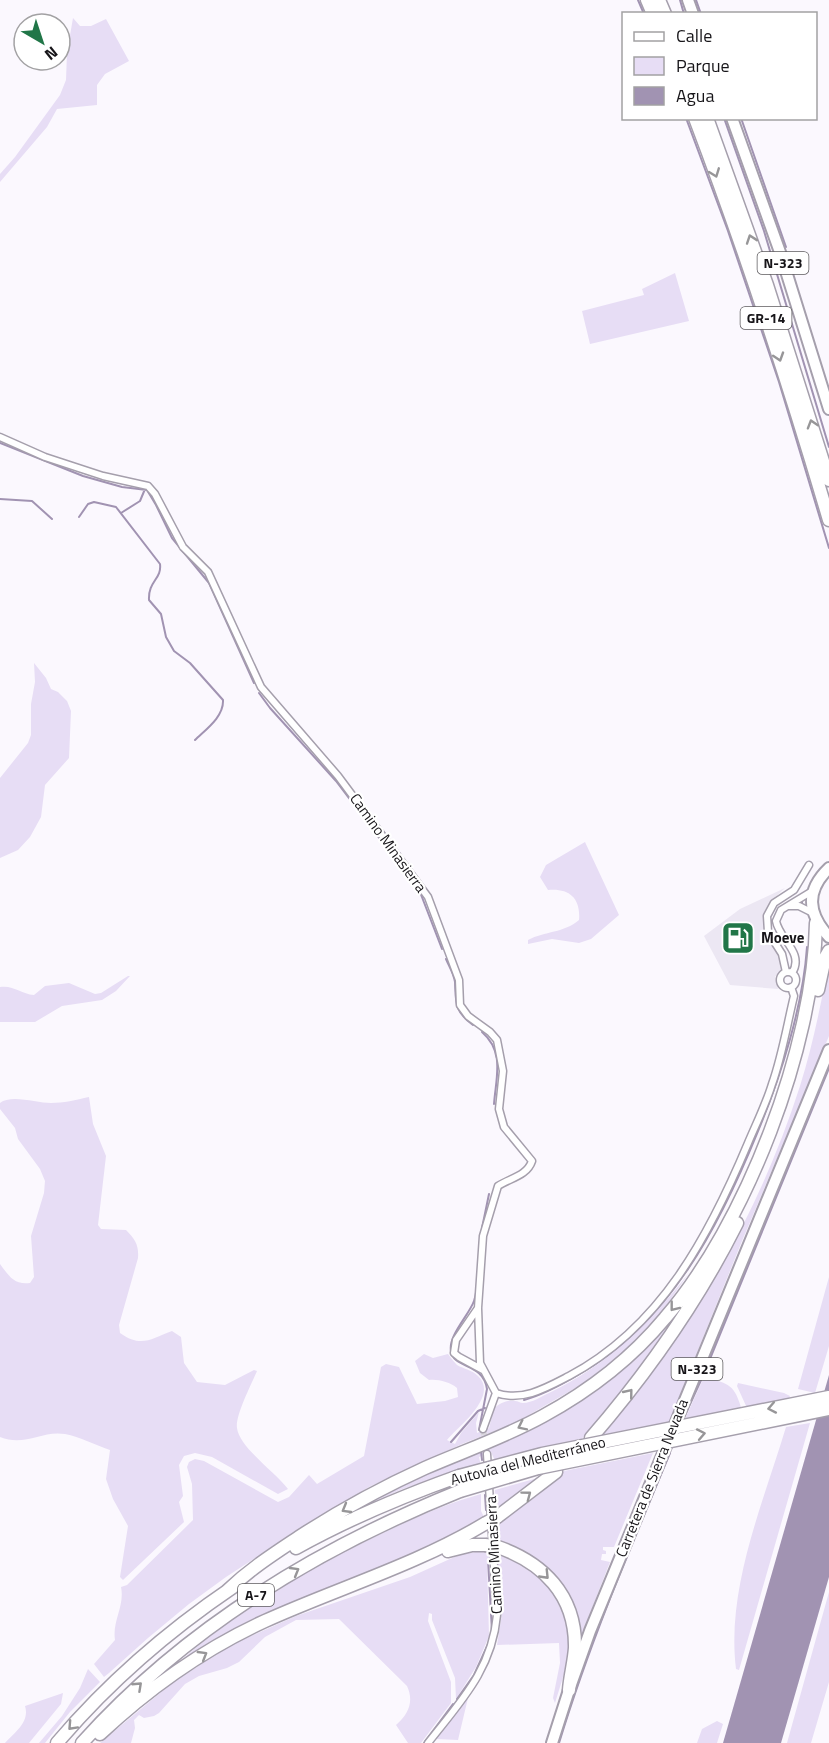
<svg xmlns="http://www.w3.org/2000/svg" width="829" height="1743" viewBox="0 0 829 1743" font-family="'Titillium Web',sans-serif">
<rect width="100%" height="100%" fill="#fbf8fe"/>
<path fill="#ece7f3" d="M785 888 770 902 764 924 771 941 781 956 783 968 775 977 778 989 730 985 704 936 740 909Z"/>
<path fill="#e7ddf5" d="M73 18 80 26H91L106 19 129 61 105 74 97 85V105L57 109 47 127 0 182V174L15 157 60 95 66 80 67 53Z
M675 273 689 321 590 344 582 311 644 295 642 289Z
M34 663 46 678 51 689 58 692 67 701 71 711 69 758 45 785 41 817 30 837 18 850 0 858V778L28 743 31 735V704L35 682Z
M585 842 619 915 591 939 579 943 552 939 528 944V940C545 931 564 933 579 920 581 898 569 888 548 890L540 877 546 865Z
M829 962V1036L742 1241 668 1425 597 1438C689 1335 758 1217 800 1086 813 1045 821 1003 829 962Z
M128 976H130L116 991 102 1000 62 1006 35 1022H0V987C14 985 21 994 34 995L45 986 69 983 95 994 101 993Z
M89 1097 93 1124 106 1156 98 1225 101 1229 126 1230C135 1239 139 1245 138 1258L119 1325 120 1333C141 1348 151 1339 172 1331L181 1337 184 1363 197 1382 225 1385 254 1370 257 1371C252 1383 235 1416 237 1428 239 1447 275 1472 288 1489L278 1494 212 1457 195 1453 184 1456 179 1465 183 1496 179 1502 184 1522 123 1580 120 1577 128 1526 113 1499 106 1479 110 1450C95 1445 80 1437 65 1434 42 1430 25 1447 0 1437V1264C9 1276 14 1285 30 1283L34 1277 31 1236 44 1193 45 1181 40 1169 18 1139 15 1128 0 1109V1103C11 1094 37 1103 51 1103 63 1103 76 1100 89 1097Z
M689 1273 661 1313 628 1348 584 1383 515 1423 462 1444 369 1487 311 1522 226 1577 189 1604 148 1638 109 1673 104 1677 94 1664 115 1640C112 1621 125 1606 121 1587L127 1585 193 1520 192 1484 187 1467 189 1462 195 1459 204 1461 278 1502 289 1497 309 1475 317 1484 364 1456 381 1367 386 1364 399 1367 417 1404 445 1401 458 1397 457 1388C450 1382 438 1379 429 1380L420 1373 415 1361 424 1354 433 1358 448 1354C451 1358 454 1362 457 1365 464 1369 472 1370 478 1376 499 1396 459 1426 447 1440L455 1444 461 1433 479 1412 476 1423 477 1433 489 1428 494 1408C501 1403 506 1400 515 1401 518 1401 520 1403 523 1403 532 1403 542 1396 549 1393 608 1365 650 1322 689 1273Z
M829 1277V1346L815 1393 798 1389Z
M688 1298 651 1355 580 1441 495 1461 491 1452 479 1457 481 1466 432 1479 400 1490 342 1516 390 1489 545 1421Z
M704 1377C730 1384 734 1384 742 1410L684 1421Z
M738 1383 784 1393 790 1396 788 1401 747 1408 737 1386Z
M810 1423 739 1670 736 1669C726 1588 763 1504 786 1427Z
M653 1453 614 1547H603V1550L606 1551V1554H602L601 1560 610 1562 579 1642C571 1622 562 1592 551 1573 540 1556 515 1546 496 1541V1525L538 1495 564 1471Z
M545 1476 493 1515 495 1490Z
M481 1494V1511L484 1517 450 1538 400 1561 280 1607 226 1635 170 1670C228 1617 296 1576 366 1541 403 1523 441 1505 481 1494Z
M490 1550V1558L487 1559 489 1636 476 1667 456 1699 455 1678 432 1620V1614L429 1613 428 1621 451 1682V1703L421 1743H408L396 1725C409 1714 414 1701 407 1686L339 1619 296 1620 265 1637 239 1662 227 1668 199 1676 185 1684 159 1713 154 1716 144 1718 139 1715 134 1720 135 1728 131 1743H100L172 1683 231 1645 296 1616 410 1577 461 1554Z
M496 1551C505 1555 518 1558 526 1564 550 1583 571 1612 569 1643 568 1664 561 1684 555 1703L553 1698 560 1663 559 1643 497 1645 503 1607 499 1588Z
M829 1592V1682L811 1743H787Z
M88 1669 100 1682 70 1712 45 1743H39L62 1716 80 1688Z
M63 1693 61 1704 29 1743H5C15 1732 30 1722 25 1706Z
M468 1698 458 1740 436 1739Z
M717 1721 723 1724 717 1743H697L702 1729Z"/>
<path fill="#a193b2" d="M829 1375V1577L781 1743H723Z"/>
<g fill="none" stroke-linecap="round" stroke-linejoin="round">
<path stroke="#a193b2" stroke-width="2" d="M638 0 644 14
M680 0 684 14
M696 0 701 14
M686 118 728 231 779 382 829 548
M724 118 764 231 829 447
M741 118 786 247
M0 443 83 476 122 487 147 490 156 505 172 538 209 583 254 683
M0 499 32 501 52 519
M121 513 140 501 145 489
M79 517 88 504 94 502 116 507 160 564C162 579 148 581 149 600L161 614 166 637 174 651 190 663 223 700C224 717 205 730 195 740
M259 693 270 708 336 781 420 892 442 949
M802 902V903
M446 959C449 966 454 974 455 982 456 1003 454 1011 473 1025
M482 1032C505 1052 496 1077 494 1104
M482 1228 489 1194
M705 1371 829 1068
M524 1400C543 1395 561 1385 578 1375 670 1322 719 1227 758 1131 781 1076 803 1006 807 947
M685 1415 702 1378
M479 1430 487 1389C483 1362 453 1369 451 1351 448 1336 469 1315 474 1301 480 1284 478 1258 480 1240
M451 1442 478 1411 485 1408
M481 1451 482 1460
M485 1495 486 1510
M488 1560 492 1631
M457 1699 474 1675 489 1642
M424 1743 453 1704
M559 1743C589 1644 630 1548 670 1453"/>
<path stroke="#d9d6dc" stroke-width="6" stroke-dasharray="6 3" stroke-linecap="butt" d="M483 1429 487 1454"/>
<defs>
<path id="minor" d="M0 437 45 457 103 476 148 486 155 494 183 547 208 572 261 687 338 776 428 897 459 980 460 1005 468 1016 490 1032 497 1040 503 1071 499 1109 504 1127 532 1161C527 1176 510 1178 498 1186L483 1236 478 1308 480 1363 496 1393
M790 906H799L813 913
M780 980a8 8 0 1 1 16 0a8 8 0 1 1-16 0Z
M786 972 782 954 768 932 767 916 774 903 794 890 809 865
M792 973C805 953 779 939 776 921L781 910 814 890
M478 1308 456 1340 454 1353 459 1357 483 1370
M496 1393C522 1402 546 1388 569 1376 661 1327 709 1236 748 1143 756 1124 766 1104 772 1084 782 1056 787 1025 794 996L791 987
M483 1429 496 1393
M428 1743C460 1702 492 1670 497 1615L487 1454"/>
<path id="trunk" d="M688 0 693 14
M732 118 781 255 829 409
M829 868C805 891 808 914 829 937
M552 1743 569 1690 590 1631 829 1050"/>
<path id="motorway" d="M647 0 653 14
M659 0 665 14
M695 118C745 250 789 384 829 520
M707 118 767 285 829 480
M818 990 825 958 829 951
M591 1438C648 1372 698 1301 737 1223
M497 1517 556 1472
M495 1546C543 1562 576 1595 575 1648 574 1662 570 1676 569 1690
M296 1548C348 1519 403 1496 459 1476
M448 1551 472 1545H485
M227 1591C250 1569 272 1555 299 1537 339 1511 381 1488 425 1468 464 1451 505 1437 543 1416 589 1391 631 1359 665 1318 746 1225 814 1046 816 923
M100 1734C149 1688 204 1649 265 1621 338 1588 416 1565 486 1523
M57 1743C108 1683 168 1631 233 1587
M82 1743C185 1628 318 1548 460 1491"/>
</defs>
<use href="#minor" stroke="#a59fac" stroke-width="9"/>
<use href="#trunk" stroke="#a59fac" stroke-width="14"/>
<use href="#motorway" stroke="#a59fac" stroke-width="15"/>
<use href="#minor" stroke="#fff" stroke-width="6"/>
<use href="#trunk" stroke="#fff" stroke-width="10"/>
<use href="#motorway" stroke="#fff" stroke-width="12"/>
<defs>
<path id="motorway-bridge" d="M459 1476 542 1454 829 1397
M460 1491 538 1468 829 1409
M486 1523 497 1517
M485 1545 495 1546"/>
</defs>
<use href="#motorway-bridge" stroke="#a59fac" stroke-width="15" stroke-linecap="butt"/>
<use href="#motorway-bridge" stroke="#fff" stroke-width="12"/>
</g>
<defs><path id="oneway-chevron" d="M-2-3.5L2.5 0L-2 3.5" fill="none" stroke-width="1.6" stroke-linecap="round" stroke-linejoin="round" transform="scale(1.5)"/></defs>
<g stroke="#979698">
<use href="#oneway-chevron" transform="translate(715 173) rotate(69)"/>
<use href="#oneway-chevron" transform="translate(751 239) rotate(-109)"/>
<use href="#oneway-chevron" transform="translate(779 357) rotate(72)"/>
<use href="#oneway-chevron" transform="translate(812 424) rotate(-107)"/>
<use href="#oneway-chevron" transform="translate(674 1307) rotate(128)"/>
<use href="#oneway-chevron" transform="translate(629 1393) rotate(-51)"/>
<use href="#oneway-chevron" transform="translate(772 1408) rotate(169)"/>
<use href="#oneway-chevron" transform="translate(522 1426) rotate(154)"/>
<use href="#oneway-chevron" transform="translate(701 1434) rotate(-11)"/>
<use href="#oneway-chevron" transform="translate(527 1495) rotate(-37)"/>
<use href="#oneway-chevron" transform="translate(346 1509) rotate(150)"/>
<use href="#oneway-chevron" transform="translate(295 1571) rotate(-30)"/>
<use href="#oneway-chevron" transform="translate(545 1575) rotate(46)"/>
<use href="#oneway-chevron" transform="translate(203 1655) rotate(-31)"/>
<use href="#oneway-chevron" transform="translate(138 1686) rotate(-43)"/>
<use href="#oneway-chevron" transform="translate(72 1726) rotate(133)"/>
</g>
<defs>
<symbol id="fuel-square" viewBox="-11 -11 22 22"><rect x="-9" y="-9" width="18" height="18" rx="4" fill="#217648" stroke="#fff"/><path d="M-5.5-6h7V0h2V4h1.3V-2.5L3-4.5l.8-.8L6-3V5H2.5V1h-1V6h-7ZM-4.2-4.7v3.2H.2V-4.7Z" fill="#fff"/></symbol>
</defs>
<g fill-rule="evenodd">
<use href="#fuel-square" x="719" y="919" width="38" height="38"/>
</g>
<g text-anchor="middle" stroke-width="4.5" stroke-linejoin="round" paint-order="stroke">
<g fill="#fff" stroke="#5d5b5e" stroke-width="1.5">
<rect x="757.5" y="252" width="51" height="22" rx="4.5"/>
<rect x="740.5" y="307" width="51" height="22" rx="4.5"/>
<rect x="671.5" y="1358" width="51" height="22" rx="4.5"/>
<rect x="238" y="1584" width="36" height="22" rx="4.5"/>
</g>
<g font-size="14" font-weight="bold" fill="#171519">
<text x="783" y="268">N-323</text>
<text x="766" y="323">GR-14</text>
<text x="697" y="1374">N-323</text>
<text x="256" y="1600">A-7</text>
</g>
<g font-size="15" fill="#171519" stroke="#fff">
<text transform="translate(388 843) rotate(54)" y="5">Camino Minasierra</text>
<text transform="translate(528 1461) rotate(-14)" y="5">Autovía del Mediterráneo</text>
<text transform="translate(652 1478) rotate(-68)" y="5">Carretera de Sierra Nevada</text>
<text transform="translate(494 1555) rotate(-93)" y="5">Camino Minasierra</text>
</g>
<g font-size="15" font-weight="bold" fill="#171519" stroke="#fff" text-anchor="start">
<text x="761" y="943">Moeve</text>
</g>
</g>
<rect x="622" y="12" width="195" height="108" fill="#ffffff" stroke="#a2a1a3" stroke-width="1.5"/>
<rect x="634" y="32" width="30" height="9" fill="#ffffff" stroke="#a2a1a3" stroke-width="1.5"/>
<text x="676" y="42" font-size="18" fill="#171519">Calle</text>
<rect x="634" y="57" width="30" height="18" fill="#e7ddf5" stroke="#a2a1a3" stroke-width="1.5"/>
<text x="676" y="72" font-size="18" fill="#171519">Parque</text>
<rect x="634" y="87" width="30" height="18" fill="#a193b2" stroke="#a2a1a3" stroke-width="1.5"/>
<text x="676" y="102" font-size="18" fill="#171519">Agua</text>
<g transform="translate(42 42) rotate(141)"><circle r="28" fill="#ffffff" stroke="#a2a1a3" stroke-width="1.5"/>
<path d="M0-4.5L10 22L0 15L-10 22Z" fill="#217648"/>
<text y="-9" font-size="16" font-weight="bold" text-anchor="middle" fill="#171519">N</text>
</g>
</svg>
